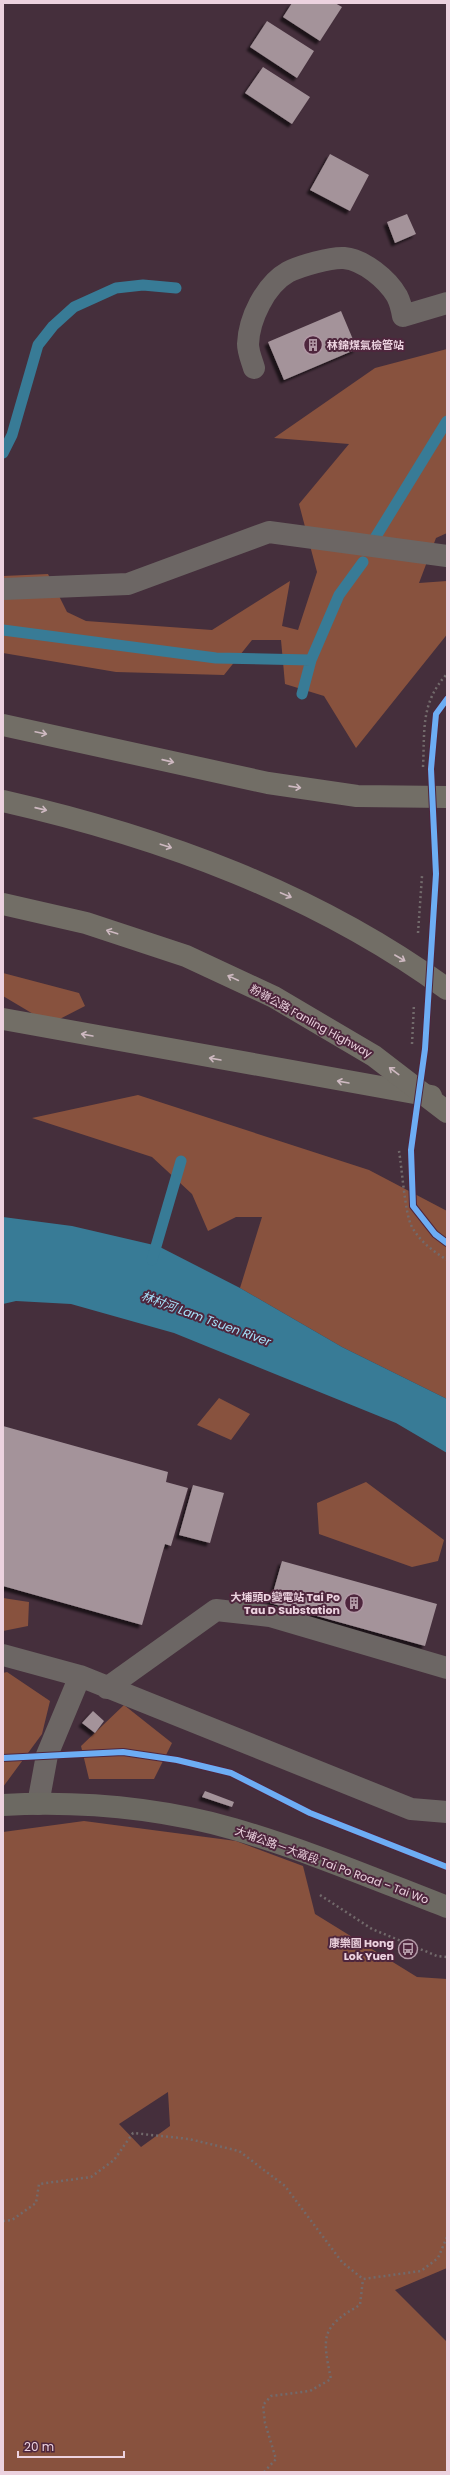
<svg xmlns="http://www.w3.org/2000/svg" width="450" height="2475" viewBox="0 0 450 2475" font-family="Poppins,'Noto Sans TC',sans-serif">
<defs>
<filter id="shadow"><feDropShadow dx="-3.5" dy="3.5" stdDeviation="1" flood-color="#0009"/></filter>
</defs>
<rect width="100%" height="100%" fill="#452f3c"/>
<path fill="#88523e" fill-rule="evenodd" d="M447 349V533L436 538 419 583 447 581V634L445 637 356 748 324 696 285 684 281 640H252L224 675 116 672 3 653V576L48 574 67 612 86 621 212 630 290 581 282 626 298 630 317 572 299 504 349 444 274 438 375 368Z
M3 973 79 993 85 1006 50 1024 3 996Z
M138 1095 369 1170 447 1211V1399L342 1347 240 1288 262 1217H236L208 1231 192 1194 152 1157 32 1118Z
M219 1398 250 1414 231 1440 197 1425Z
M366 1482 444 1540 438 1561 412 1567 319 1534 317 1503Z
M3 1598 29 1602 28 1626 3 1631Z
M7 1672 50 1701 42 1734 3 1787V1673Z
M124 1705 172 1743 154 1779H89L81 1746Z
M84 1821 236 1841 303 1866 315 1914 417 1977 447 1979V2268L395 2290 447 2342V2472H3V1832ZM168 2092 170 2126 141 2147 119 2124Z"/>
<path fill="#387b96" d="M3 1217 72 1226 158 1246 240 1288 342 1347 447 1399V1453L396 1423 174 1333 71 1304 16 1301 3 1304Z"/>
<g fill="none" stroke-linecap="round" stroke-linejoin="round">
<path stroke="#387b96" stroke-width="11" d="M3 453 12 435 38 345 53 326 74 307 116 288 143 285 176 288
M375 538 447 421
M3 630 216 658 311 660
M302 694 311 660 339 595 363 562
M152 1260 181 1161"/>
</g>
<path fill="#a4939a" filter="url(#shadow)" d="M292 3H335L342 7 320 41 283 17Z
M267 21 314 51 297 78 250 47Z
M263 67 310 97 292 124 245 93Z
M330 154 369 175 350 211 310 190Z
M407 214 416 234 395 243 387 222Z
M341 311 357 349 284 380 268 342Z
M3 1426 168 1472 166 1482 188 1488 171 1546 165 1544 142 1625 3 1586Z
M193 1485 224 1493 210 1543 179 1535Z
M282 1561 437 1604 425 1646 270 1603Z
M93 1711 104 1721 95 1733 82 1723Z
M205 1791 234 1802 232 1807 202 1797Z"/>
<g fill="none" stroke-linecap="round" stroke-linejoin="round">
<path stroke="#726a6b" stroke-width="2.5" stroke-dasharray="2 3" stroke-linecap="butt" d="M423 767C425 731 420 703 447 674
M418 933 422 876
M412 1044 414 1004
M399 1151C402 1169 405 1212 411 1225 419 1241 433 1251 447 1260
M320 1895 372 1929 437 1956 447 1957
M3 2221 12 2220 36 2203 39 2184 91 2177 114 2160 133 2133 189 2139 239 2151 285 2186 342 2262 363 2279 421 2271 438 2258 447 2237
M264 2472 276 2459 265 2423 263 2405 271 2396 310 2391 331 2379C322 2336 321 2327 360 2305L363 2279"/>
<path stroke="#6c6664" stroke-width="22" d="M254 368C252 361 248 352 248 344 249 319 265 285 288 272 300 266 331 257 344 258 364 260 387 279 397 296 400 302 402 310 403 316L447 303
M3 589 128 584 269 532 447 556
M3 1655 80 1676
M107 1688 216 1610 270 1616 447 1668
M38 1804 47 1755 80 1676 411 1809 447 1812"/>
<path stroke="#6c6962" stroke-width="22" d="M3 1805C79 1801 160 1808 234 1829 306 1850 377 1880 447 1907"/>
<path stroke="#726e66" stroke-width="22" d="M3 725 268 783 357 796 447 797
M3 1019 431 1096"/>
<path stroke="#726e66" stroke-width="22" d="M3 801C161 837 315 893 447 989
M3 904 86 923 186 956 274 997 374 1056 447 1112"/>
<defs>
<path id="cycleway" d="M447 699 436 714 431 769 436 874 425 1049 411 1150 413 1206 435 1234 447 1243
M3 1758 123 1752 177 1760 231 1773 310 1813 447 1867"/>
</defs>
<use href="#cycleway" stroke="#4e263d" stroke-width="8"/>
<use href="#cycleway" stroke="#6dadf4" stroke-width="6"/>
</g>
<defs><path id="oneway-shaft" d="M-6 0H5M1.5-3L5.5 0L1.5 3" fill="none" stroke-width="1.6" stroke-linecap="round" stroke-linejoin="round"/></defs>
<g stroke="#ceb9c1">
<use href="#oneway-shaft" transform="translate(41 733) rotate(12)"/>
<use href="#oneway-shaft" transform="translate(168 761) rotate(13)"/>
<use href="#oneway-shaft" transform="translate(295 787) rotate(8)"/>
<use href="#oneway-shaft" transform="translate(41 809) rotate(13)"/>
<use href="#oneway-shaft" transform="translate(166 846) rotate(18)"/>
<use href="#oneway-shaft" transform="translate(286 895) rotate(23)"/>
<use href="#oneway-shaft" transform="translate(112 932) rotate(-162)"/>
<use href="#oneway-shaft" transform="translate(400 958) rotate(30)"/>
<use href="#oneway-shaft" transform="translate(233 978) rotate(-155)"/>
<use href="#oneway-shaft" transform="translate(87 1035) rotate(-170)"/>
<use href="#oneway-shaft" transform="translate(215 1059) rotate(-170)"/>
<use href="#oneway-shaft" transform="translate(394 1071) rotate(-143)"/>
<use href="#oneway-shaft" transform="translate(343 1082) rotate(-170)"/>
</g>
<defs>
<symbol id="building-ring" viewBox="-11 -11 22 22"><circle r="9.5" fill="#4e263d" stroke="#b299a6" stroke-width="1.5"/><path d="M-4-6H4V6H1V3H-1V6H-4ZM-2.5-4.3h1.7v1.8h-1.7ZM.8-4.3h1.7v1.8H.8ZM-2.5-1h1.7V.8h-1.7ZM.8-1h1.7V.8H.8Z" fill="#b299a6"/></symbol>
<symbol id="bus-ring" viewBox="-11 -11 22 22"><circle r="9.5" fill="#4e263d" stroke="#b299a6" stroke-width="1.5"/><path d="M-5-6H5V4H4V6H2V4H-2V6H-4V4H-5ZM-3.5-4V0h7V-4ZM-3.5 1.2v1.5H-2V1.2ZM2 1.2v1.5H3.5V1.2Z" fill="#b299a6"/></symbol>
</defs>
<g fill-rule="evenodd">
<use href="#building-ring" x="302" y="334" width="22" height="22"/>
<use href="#building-ring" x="343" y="1592" width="22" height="22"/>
<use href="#bus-ring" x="397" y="1938" width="22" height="22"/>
</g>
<g text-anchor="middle" stroke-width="4" stroke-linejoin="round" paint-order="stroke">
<g font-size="11" font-weight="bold" fill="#ecd2df" stroke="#4e263d" text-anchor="end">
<text x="327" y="349" text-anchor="start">林錦煤氣檢管站</text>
<text x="340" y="1601">大埔頭D變電站 Tai Po<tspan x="340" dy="13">Tau D Substation</tspan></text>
<text x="394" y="1947">康樂園 Hong<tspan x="394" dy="13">Lok Yuen</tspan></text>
</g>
<g font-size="11" fill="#ecd2df" stroke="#4e263d">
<text transform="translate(311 1021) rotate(29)" y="4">粉嶺公路 Fanling Highway</text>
<text transform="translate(332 1865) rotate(20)" y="4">大埔公路－大窩段 Tai Po Road – Tai Wo</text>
</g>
<g font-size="12" font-style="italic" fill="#a6e2fa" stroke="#4e263d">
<text transform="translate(206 1319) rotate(20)" y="4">林村河 Lam Tsuen River</text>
</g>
</g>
<rect width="450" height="2475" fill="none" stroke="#ecd2df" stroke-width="8"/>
<path d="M18 2451v6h106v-6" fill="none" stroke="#ecd2df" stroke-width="2"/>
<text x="24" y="2451" font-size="12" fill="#ecd2df" stroke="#4e263d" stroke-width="3" paint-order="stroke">20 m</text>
</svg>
